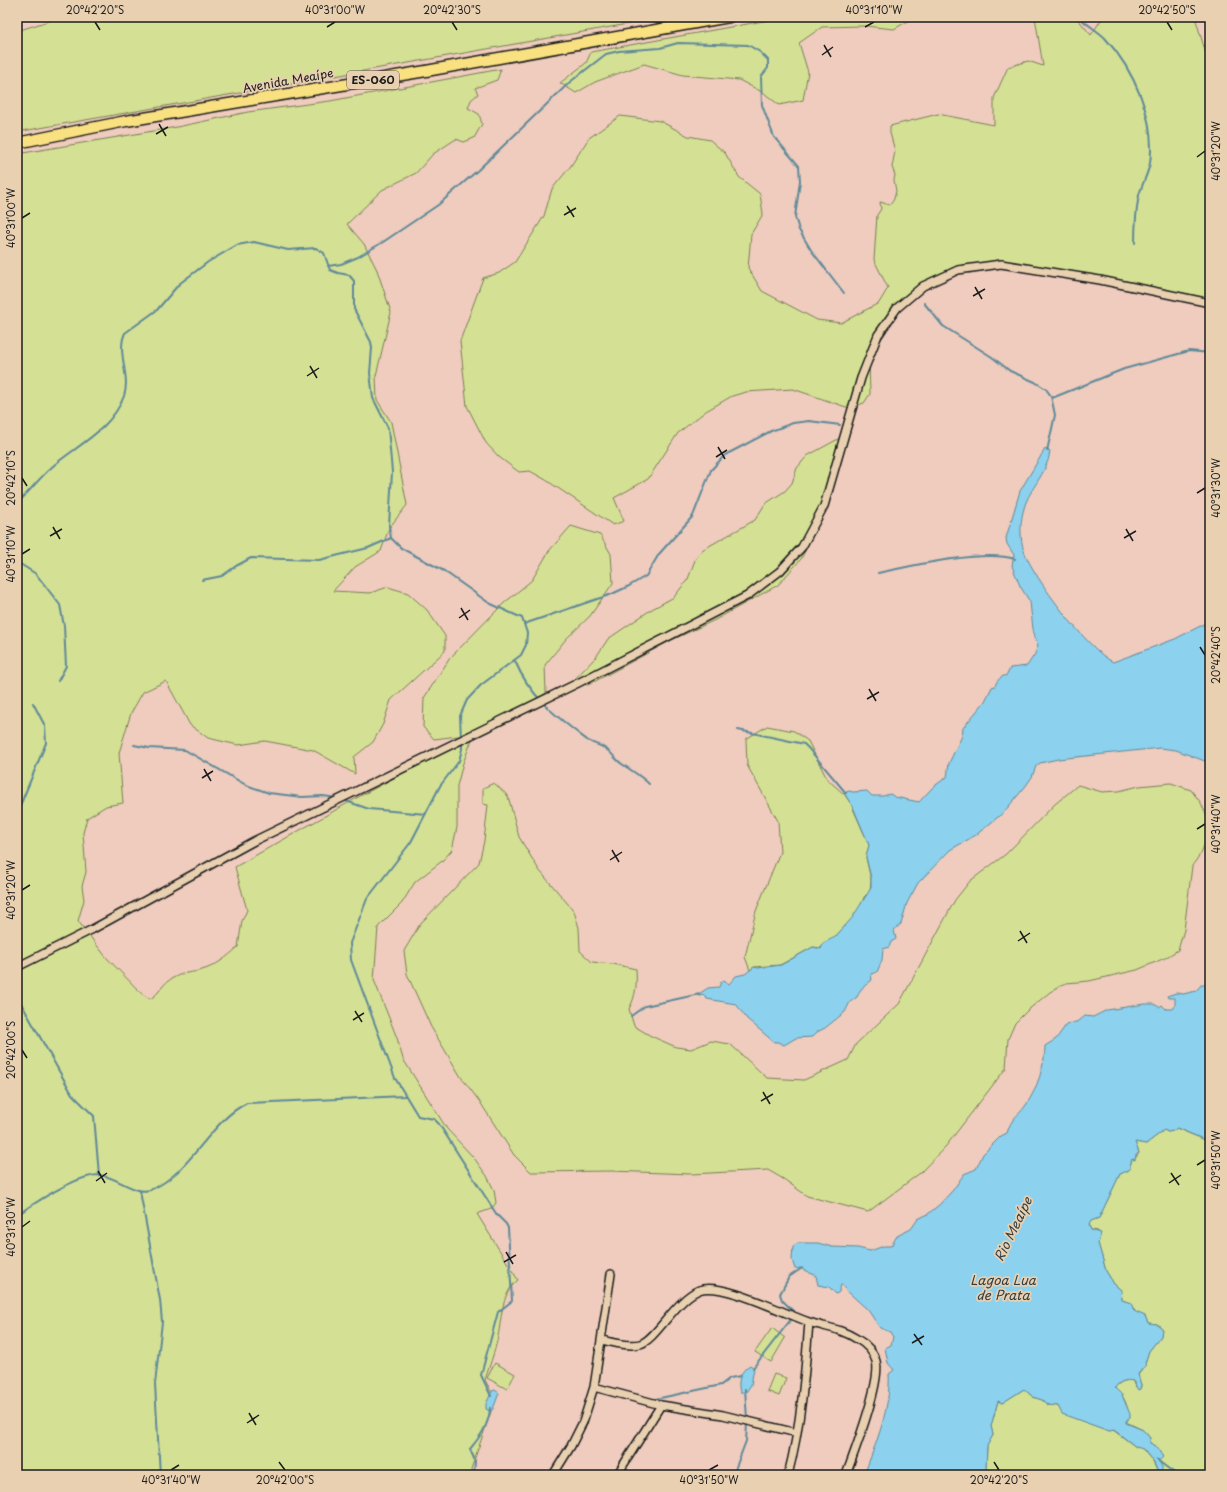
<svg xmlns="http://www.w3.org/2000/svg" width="1227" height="1492" viewBox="0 0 1227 1492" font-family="'Playpen Sans',sans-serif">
<rect width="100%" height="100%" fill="#efccbd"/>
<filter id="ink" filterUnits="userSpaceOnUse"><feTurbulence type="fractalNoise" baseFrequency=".025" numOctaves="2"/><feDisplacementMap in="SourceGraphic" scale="8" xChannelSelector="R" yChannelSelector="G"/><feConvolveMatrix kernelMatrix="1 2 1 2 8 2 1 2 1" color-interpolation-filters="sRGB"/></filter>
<g filter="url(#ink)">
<path fill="#d4e093" stroke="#787e58" d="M61 17H667L335 76C325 75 317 76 308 81L17 132V31Z
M786 17H915L894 29 865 26 822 27 799 43 808 72 803 100 779 105 764 93 739 80 683 75 644 64 595 82 576 93 560 83 586 63 591 52Z
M1035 17H1076L1091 35 1103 17H1195L1207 57 1210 62V304L1189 298 990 265 949 274 906 300 869 359 870 394 864 403 849 408 793 389 746 392 732 396 706 411 678 433 648 479 614 498 624 521 613 525 546 480 530 471 519 472 499 457 486 443 467 406 460 341 483 278 499 273 515 262 544 216 552 189 570 167 589 138 620 116 660 121 688 136 710 140 725 153 739 177 760 194 763 214 751 234 748 268 762 291 817 320 841 323 879 303 888 288 874 260 877 215 881 209 880 202 890 205 894 199 896 191 894 180 895 175 892 167 895 151 890 133V126L938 114 994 125V98L1008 67 1028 61 1043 66Z
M501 69 497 80 475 88 478 94 471 100 468 108 479 114 482 124 474 138 464 142 456 139 433 154 416 173 382 190 347 224 364 244 377 270 391 312 376 376 377 400 391 422 407 505 389 528 381 551 355 567 333 591 370 593 388 587 408 593 427 610 445 636V651L391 700 383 724 373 742 354 757 355 774 313 750 265 741 238 745 208 738 190 725 166 681 143 692 131 713 119 753 123 803 106 806 87 818 83 833 86 872 82 886 84 900 78 921 106 957 141 993 150 999C161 993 161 983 175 977 184 972 192 973 202 970 216 966 227 957 238 947L242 921 247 910 235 867 362 795 472 737 458 736 434 739 423 727 424 698 450 658 503 604 532 580 549 551 571 526 600 535 611 554 613 583 590 616 566 639 545 665 546 693 473 737 463 763 457 786V827L452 850 442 861 415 882 402 903 378 927 374 980 397 1038 403 1059 447 1129 474 1158 487 1176 494 1190 496 1203 491 1209 477 1214 518 1280C500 1294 502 1321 497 1341 494 1354 489 1367 485 1380L493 1395 494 1403 469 1475H17V154L177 127 248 112 330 101Z
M840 438 832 486 819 523 801 559 778 585 715 620 672 640 588 685 572 682 596 657 608 639 652 609 674 597 688 579 695 560 702 550 755 520 765 504 785 491 792 483 797 468 807 456Z
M767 726 794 731 808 741 827 779 845 795 851 804 869 845 866 858 871 880 870 891 864 897 859 910 851 920 835 937 823 944 822 948 813 947 780 965 754 967 750 970 745 957 756 911 780 852 778 821 747 765 746 739Z
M494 783 508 796 519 837 539 870 574 911 579 928 580 951 592 962 613 964 636 969C637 984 636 996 629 1009L634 1026 651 1036 676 1047 691 1049 711 1041 730 1044 767 1078 804 1080 848 1060 856 1044 899 1004 955 900 970 881 1006 854 1055 804 1078 785 1102 792 1119 791 1139 786 1171 783 1191 790 1201 803 1210 823V831L1201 853 1192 866 1184 930 1178 950 1165 958 1137 970 1089 981 1066 983 1050 992 1028 1010 1015 1023 1008 1039 1006 1068 946 1146 920 1173 868 1212 807 1196 785 1180 768 1170 691 1174 611 1171 531 1172 514 1155 480 1102 461 1077 431 1027 407 974 404 951 420 924 479 863 484 841 488 805 483 804V788Z
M1176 1128 1210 1142V1475H1162L1159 1460 1163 1457 1156 1446 1150 1443V1438L1143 1430 1126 1422 1130 1418C1127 1408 1126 1396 1116 1391L1115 1387C1120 1382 1126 1379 1133 1381L1134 1385 1139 1390C1144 1385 1138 1381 1138 1375L1146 1365 1145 1363 1149 1351 1161 1336 1162 1328 1157 1324 1148 1323 1145 1316 1136 1313 1130 1303 1122 1300 1121 1290 1114 1284 1106 1271 1098 1243 1100 1237 1098 1231 1091 1230 1089 1226 1090 1221 1099 1218 1120 1174 1129 1170 1132 1159 1134 1160 1139 1153 1135 1142 1146 1144 1164 1130 1168 1132 1173 1131Z
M772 1328 785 1338 771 1362 755 1352Z
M495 1363 515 1374 507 1389 487 1378Z
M774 1374 786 1378 779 1396 767 1391Z
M1024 1389 1033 1397 1042 1400 1048 1405 1058 1406 1063 1414 1110 1431 1113 1430 1136 1447 1142 1448 1153 1462 1159 1475H984L986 1469 987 1446 993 1435 991 1426 998 1401 1002 1403Z"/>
<path fill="#8cd1ee" stroke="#5f899a" d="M1045 449 1050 451C1048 474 1027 490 1023 512 1020 524 1020 539 1024 551 1033 577 1088 650 1113 662L1175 639 1210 621V763L1176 750 1160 748 1058 759 1040 763 1036 766 1032 777 1025 787 1003 813 976 835 950 850 918 883 907 903 901 924 894 930 896 939 891 942 889 947 883 949 882 960 877 972 871 974 872 980 861 989 857 997 850 1002 845 1012 825 1028 817 1032 812 1037 796 1038 784 1045 778 1042H774L747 1019 736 1004 707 999 703 995 700 996 697 995 708 988 719 987 721 982 724 980 729 984 736 976 745 974 754 967 758 968 781 965 813 947 821 949 823 943 835 937 852 918 871 888V878L866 857 869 845 853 807 844 793 849 791 853 792 867 791 872 796H883L890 794 895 797 919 802 933 787 947 777 949 763 962 736 963 728 985 701 992 687 995 686C997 680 1001 676 1007 675L1010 668 1027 666 1035 654 1038 645 1034 638 1030 602 1020 586 1012 566 1014 555 1007 544 1006 538 1020 491Z
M1210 983V1142L1177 1128 1173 1131 1168 1132 1164 1130 1146 1144 1135 1142 1139 1153 1136 1155 1135 1160 1132 1159 1129 1170 1120 1174 1099 1218 1091 1221 1089 1225 1091 1230 1101 1233 1098 1243 1106 1271 1114 1284 1121 1290 1122 1300 1131 1303 1134 1311 1145 1316 1148 1323 1157 1324 1162 1328 1161 1336 1149 1351 1145 1363 1146 1365 1138 1374 1141 1385 1140 1389 1138 1390 1133 1381C1126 1379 1118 1382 1115 1388L1122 1395 1130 1414V1418L1126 1421V1423L1143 1430 1150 1438V1443L1156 1446 1163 1457 1159 1461 1162 1467V1475H1159L1154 1463 1143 1449 1136 1447 1114 1430 1109 1431 1062 1414 1058 1406 1048 1405 1042 1400 1033 1397 1024 1389 1002 1403 998 1401 991 1426 993 1435 987 1446 986 1469 984 1475H864C876 1443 891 1408 889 1374L894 1370 888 1363 885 1348 891 1345 893 1337 890 1332 880 1328 868 1310 847 1291 843 1285H841L839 1292 836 1294 829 1287 818 1285 816 1276 800 1268 795 1269 792 1260 793 1246 798 1243H818L832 1247 858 1248 870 1251 884 1246H891L897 1236 911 1229 918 1219 928 1214 940 1204 953 1190 964 1174 976 1169 983 1154 1001 1136 1007 1133C1012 1116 1017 1118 1026 1105 1037 1089 1045 1065 1045 1046L1056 1039 1066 1025 1079 1021 1085 1016 1093 1017 1107 1010 1145 1004H1154L1159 1007 1162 1005 1166 1009H1173L1175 1006V998H1168L1167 996 1176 993 1183 994 1196 991 1201 985H1207Z
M750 1365 754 1368 751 1385 746 1392H740C737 1381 740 1371 750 1365Z
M495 1390 499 1393 493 1409 490 1411 486 1409V1404L492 1391Z"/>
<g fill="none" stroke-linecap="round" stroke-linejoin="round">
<path stroke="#5f899a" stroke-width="2" d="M1079 17C1087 25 1097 30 1105 38 1134 70 1156 120 1150 163 1148 174 1142 184 1139 195 1136 210 1135 227 1135 243
M328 266 341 264 358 257 383 242 438 205 478 170 570 82 606 54 619 51 660 48 678 43 748 45 760 52 768 60V68L761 77 762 105 774 137 799 166 800 181 795 217 799 230 811 250 844 293
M924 303 943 326 992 357 1010 371 1035 382 1046 389 1051 396 1055 415 1047 451
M1052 398 1124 369 1189 351 1210 353
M17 504C29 492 40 477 53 466 78 445 112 429 124 396 131 376 116 352 125 333L157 310 179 284 208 262 237 245 254 242 288 250 316 248 324 253 330 270 338 273 349 275 354 281V309L371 342 372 348 370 373 373 398 388 428 392 472 389 526 391 538 401 548 444 571 489 603 522 618 527 633 526 645 521 655 481 685 467 700 460 716 461 738
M17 562 36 574 60 605 64 626 66 666 58 681
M878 573C910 566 985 549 1015 559
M202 580 222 576 236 566 251 558 319 560 368 548 391 538
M524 624 612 594 629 586 646 576 659 554 693 516 711 470 725 455 771 431 793 423 809 421 840 425
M515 661C530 697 557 717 587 740 593 744 601 745 606 749 612 753 616 760 622 764 632 771 641 776 649 784
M738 730 804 744 809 749 846 793
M462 742V749L459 761 440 786 411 842 367 899 350 943 351 960 395 1078 418 1116 434 1119 439 1124 497 1215 506 1224 508 1228 512 1301 498 1312 481 1375 491 1396
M134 745 149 748 185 750 246 785 269 793 302 797 323 796 337 798
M343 800 369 809 426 814
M17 813 46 743 45 726 33 703
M17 996 72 1094 94 1116 99 1175
M631 1016 645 1006 700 994
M140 1191 160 1300 162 1322 155 1384 160 1475
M17 1215C36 1202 76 1175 99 1175 116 1176 135 1195 150 1190 192 1173 208 1122 247 1103L405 1096
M794 1314V1312L782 1300 780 1294 789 1277 802 1268
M753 1368 792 1318
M745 1389 747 1419
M651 1400 721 1385 730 1378 741 1376
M1157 1460 1177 1475
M474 1475 475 1461 470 1449C480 1437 489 1425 490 1408
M733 1475 746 1441 747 1423"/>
<defs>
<path id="minor" d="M17 967 91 930 254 841 578 683 747 596 780 571 802 547 824 506 861 378 878 335 897 308 923 286 958 270 1001 264 1100 280 1210 303
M611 1274 594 1387 661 1405 723 1415 797 1433
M601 1340C612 1342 628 1347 640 1344 656 1340 675 1300 699 1290 721 1281 785 1314 809 1322 827 1328 840 1328 857 1339 866 1344 873 1351 876 1361 882 1381 854 1453 846 1475
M553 1475 571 1446 583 1422 594 1387
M617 1475 661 1405
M788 1475C801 1425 805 1374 809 1322"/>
<path id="primary" d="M17 143 126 121 426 71 729 17"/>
</defs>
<use href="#minor" stroke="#1c1c1c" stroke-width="10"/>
<use href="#primary" stroke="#1c1c1c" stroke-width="13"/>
<use href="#minor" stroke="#e9d0b1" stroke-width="7"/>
<use href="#primary" stroke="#f9e181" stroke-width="10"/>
</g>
</g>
<path fill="none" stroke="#1c1c1c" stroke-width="1.5" d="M95 22 100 30M452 22 457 30M1167 22 1172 30M327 27 335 22M865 27 874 22M824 45 831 57M822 55 833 47M159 124 166 136M156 134 168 127M1197 157 1205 151M567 206 574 217M564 215 576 208M22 218 30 213M975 287 982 299M973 296 985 289M310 366 317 378M307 376 319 368M718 447 725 459M716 457 727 450M22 478 27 486M1197 493 1205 488M53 527 60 539M1126 529 1133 541M50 536 62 529M1124 538 1136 531M22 554 30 549M461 608 468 620M459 618 470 610M1200 647 1205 655M869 689 876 701M867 699 879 692M204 769 211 781M202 778 213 771M1197 829 1205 824M612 850 619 862M610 860 622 852M22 890 30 885M1020 931 1027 943M1018 941 1030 933M355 1011 362 1022M353 1020 364 1013M22 1050 27 1058M763 1092 770 1104M761 1101 773 1094M1197 1165 1205 1160M98 1171 105 1183M1171 1173 1179 1185M96 1181 107 1173M1169 1183 1181 1175M22 1227 30 1221M506 1252 513 1264M504 1262 516 1255M914 1334 922 1345M912 1343 924 1336M249 1413 256 1425M247 1423 259 1415M279 1462 285 1470M994 1462 999 1470M171 1470 179 1465M709 1470 718 1465"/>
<g text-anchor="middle" stroke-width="3.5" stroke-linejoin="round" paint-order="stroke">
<rect fill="#e9d0b1" stroke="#5a5249" stroke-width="1" x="347" y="71" width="52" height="18" rx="3"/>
<g font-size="11" font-weight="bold" fill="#1c1c1c">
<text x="373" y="84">ES-060</text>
</g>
<g font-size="12" fill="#1c1c1c" stroke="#e9d0b1">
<text transform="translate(288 81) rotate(-10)" y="4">Avenida Meaípe</text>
</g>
<g font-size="13" font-style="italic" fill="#324046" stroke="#e9d0b1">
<text transform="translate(1013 1229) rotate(-64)" y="5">Rio Meaípe</text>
<text x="1003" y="1285">Lagoa Lua<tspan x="1003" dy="15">de Prata</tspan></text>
</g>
</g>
<rect width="1227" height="1492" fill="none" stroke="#e9d0b1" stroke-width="44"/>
<rect x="22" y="22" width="1183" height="1448" fill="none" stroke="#1c1c1c" stroke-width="1.5"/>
<g font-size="10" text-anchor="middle" fill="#1c1c1c">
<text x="95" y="14">20°42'20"S</text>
<text x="335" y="14">40°31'00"W</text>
<text x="452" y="14">20°42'30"S</text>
<text x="874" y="14">40°31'10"W</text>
<text x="1167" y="14">20°42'50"S</text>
<text transform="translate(1216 151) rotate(-90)" y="4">40°31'20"W</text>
<text transform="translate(11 218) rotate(-90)" y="4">40°31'00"W</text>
<text transform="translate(11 478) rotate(-90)" y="4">20°42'10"S</text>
<text transform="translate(1216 488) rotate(-90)" y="4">40°31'30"W</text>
<text transform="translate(11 554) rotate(-90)" y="4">40°31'10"W</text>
<text transform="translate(1216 655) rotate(-90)" y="4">20°42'40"S</text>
<text transform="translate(1216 824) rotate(-90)" y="4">40°31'40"W</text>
<text transform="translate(11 890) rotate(-90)" y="4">40°31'20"W</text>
<text transform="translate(11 1050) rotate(-90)" y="4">20°42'00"S</text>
<text transform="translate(1216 1160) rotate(-90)" y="4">40°31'50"W</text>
<text transform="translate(11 1227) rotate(-90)" y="4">40°31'30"W</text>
<text x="171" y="1484">40°31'40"W</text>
<text x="285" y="1484">20°42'00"S</text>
<text x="709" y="1484">40°31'50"W</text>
<text x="999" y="1484">20°42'20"S</text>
</g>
</svg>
